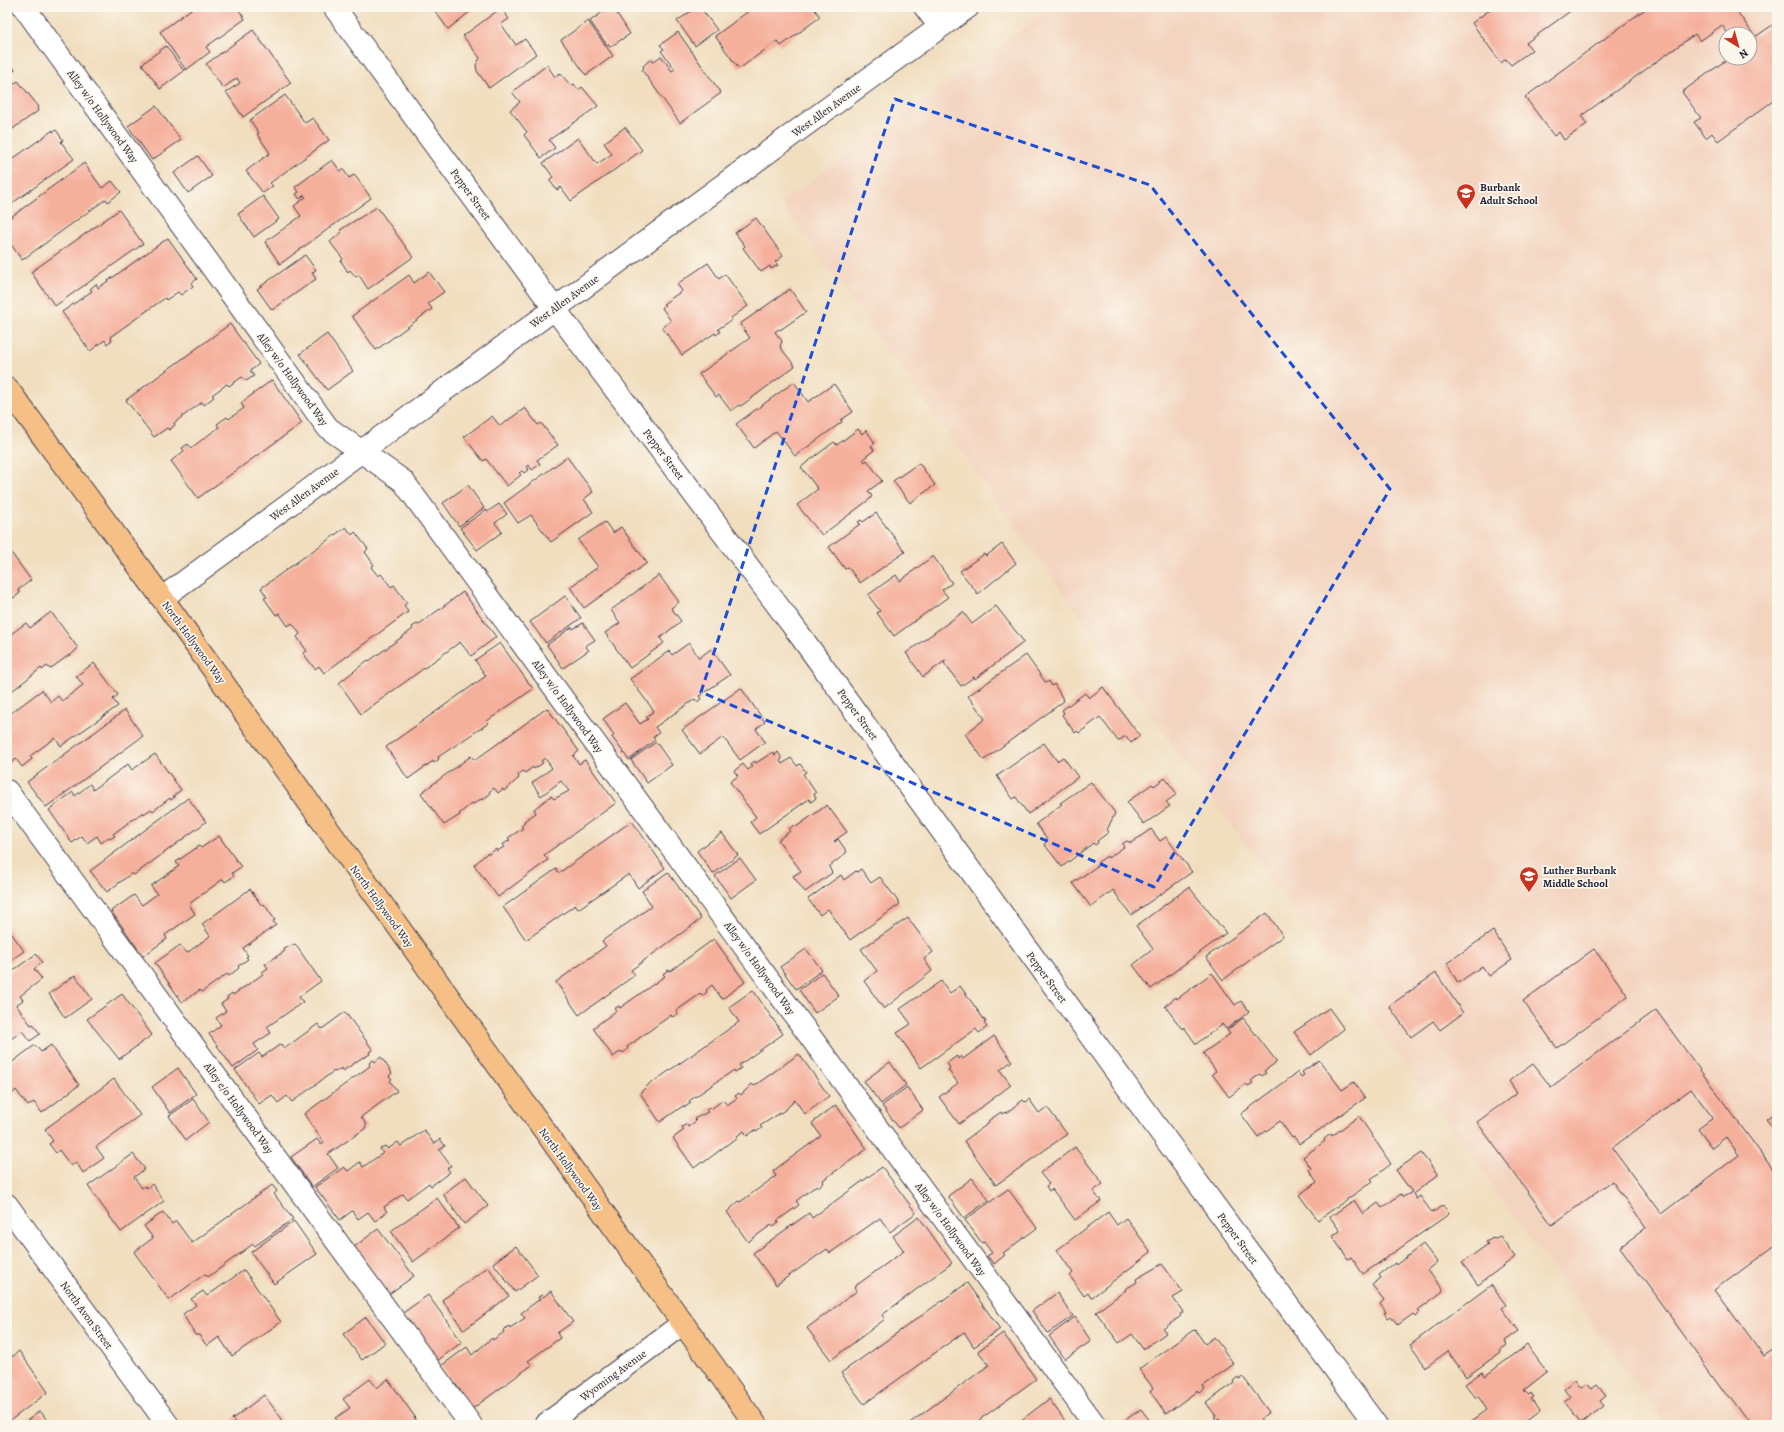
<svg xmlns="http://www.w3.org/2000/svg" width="1784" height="1432" viewBox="0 0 1784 1432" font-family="Alegreya,serif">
<rect width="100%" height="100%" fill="#fbf7ec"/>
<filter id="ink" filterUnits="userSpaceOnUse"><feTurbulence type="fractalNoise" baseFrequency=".025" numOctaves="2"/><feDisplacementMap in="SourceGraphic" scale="8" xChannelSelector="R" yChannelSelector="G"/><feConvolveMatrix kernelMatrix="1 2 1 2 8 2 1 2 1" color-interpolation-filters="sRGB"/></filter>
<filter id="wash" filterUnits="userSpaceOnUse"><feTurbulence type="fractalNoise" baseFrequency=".012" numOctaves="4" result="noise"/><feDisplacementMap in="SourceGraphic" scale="16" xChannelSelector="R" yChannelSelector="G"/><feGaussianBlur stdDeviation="0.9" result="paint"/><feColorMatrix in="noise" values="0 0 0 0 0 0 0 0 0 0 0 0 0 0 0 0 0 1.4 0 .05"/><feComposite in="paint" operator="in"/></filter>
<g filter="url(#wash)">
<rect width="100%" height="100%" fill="#f1debf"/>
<path fill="#f3d4bf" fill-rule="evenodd" d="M1053 7H1777V1425H1666L781 203ZM1726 34H1750V58H1726Z"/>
<g id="blocks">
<path fill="#f5b09c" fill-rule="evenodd" d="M194 7H237L245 19 206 47 210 52 186 70 160 32Z
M432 7H476L448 29Z
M610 7H613L630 34 610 47 608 44 607 45 590 21Z
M697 7H700L717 30 695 46 677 21Z
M754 7H813L820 17 781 46 777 41 739 69 715 36Z
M1493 7H1576L1526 43 1532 50 1511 65 1506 59 1501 63 1472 23Z
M1648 7H1734L1755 37 1777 22V98L1718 141 1712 133 1706 138 1694 122 1701 118 1682 92 1729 58H1750V34H1728L1722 25 1700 41 1695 34 1581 116 1587 124 1564 140 1559 132 1554 136 1525 97Z
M501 8 509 19 501 24 516 45 525 39 536 54 489 88 477 71 476 65 480 58 463 36Z
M588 21 613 56 586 75 561 40Z
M253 30 291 83 243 117 226 92 240 83 237 78 223 88 206 64Z
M678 32 721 93 680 123 642 70 644 68 643 66 651 59 653 62 661 56 672 71 675 69 661 51 664 49 660 45Z
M166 46 184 71 160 89 142 64Z
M7 59 15 70 7 75Z
M547 65 555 77 560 73 571 86 574 84 578 90 582 87 598 106 549 140 555 148 541 158 524 135 527 132 510 110 520 102 512 92Z
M18 81 39 107 37 109 38 111 7 133V89Z
M285 95 305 123 313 118 329 140 270 183 273 186 263 193 246 171 270 153 257 134 259 133 250 120Z
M156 106 181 140 152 160 128 126Z
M625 127 642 150 571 201 561 187 557 190 549 180 553 177 543 163 578 138 597 164 612 154 604 143Z
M53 130V132L56 130 63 140 61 142 74 159 7 207V163Z
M198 156 212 176 188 193 174 173Z
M332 160 341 172 343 169 349 178 354 175 356 177 371 198 280 264 265 242 301 216 294 206 306 197 304 195 300 199 296 194 299 192 295 187Z
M84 163 102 188 112 181 121 192 108 202 106 199 22 260 7 239V220Z
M263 196 279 219 254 237 238 214Z
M377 207 413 257 368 289 359 275 356 277 350 270 348 272 341 261 343 259 330 242 342 232 340 230Z
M119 210 143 244 55 306 31 272Z
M756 218 783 256 775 262 778 265 771 269 770 266 761 272 743 248 745 246 735 233Z
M168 238 197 279 191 283 193 286 181 295 178 292 166 300 165 298 110 337 112 340 107 344 105 340 90 351 62 312 92 291 90 289 96 284 98 288Z
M305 255 316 270 312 273 316 279 272 310 257 289Z
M708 263 719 279 725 274 748 306 731 318 732 320 718 329 720 332 716 335 715 333 682 355 662 327 671 321 662 308 665 305 663 304 682 291 677 284Z
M429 272 444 292 428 303 432 309 376 350 352 316 409 275 414 283Z
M790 289 806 312 780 330 779 329 775 332 782 341 780 347 795 366 741 406 739 405 731 411 719 395 716 397 699 374 750 338 740 324Z
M230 324 259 364 250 371 254 376 246 381 242 377 229 386 227 384 212 395 214 397 204 405 202 402 174 423 175 425 169 430 167 428 154 437 126 400Z
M327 334 353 371 327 390 300 354Z
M272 380 302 423 198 498 171 461 184 451 182 448 188 444 191 448 219 427 217 424 227 417 229 419 244 408 241 403Z
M794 382 808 402 834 384 853 412 841 420 842 422 795 456 776 431 754 448 736 424Z
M525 408 538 425 541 423 558 445 537 460 540 464 532 470 529 465 527 467 529 469 524 473 522 471 519 473 521 475 507 486 486 459 483 461 464 437 492 416 500 426Z
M858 429 862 434 866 430 875 443 871 446 874 450 863 459 865 462 867 460 882 481 868 491 872 496 870 499 822 535 797 505 818 489 801 467 834 442 837 445Z
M567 457 593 492 584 499 593 512 551 542 531 515 518 523 504 503Z
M919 463 935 485 910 503 893 481Z
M468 485 484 508 459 526 443 503Z
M499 504 507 514 495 523 502 532 477 550 460 528 486 510 487 512Z
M876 513 905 552 860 583 848 567 845 569 829 547 860 524 858 522 861 520 863 522Z
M605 522 613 533 621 527 647 563 584 608 570 587 598 567 578 540Z
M346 527 352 535 355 532 368 549 365 552 374 565 371 567 378 576 381 574 391 587 394 585 407 603 404 605 408 612 324 673 319 666 315 669 303 653 307 651 297 637 300 634 292 623 288 626 279 613 276 615 264 598 267 597 261 588Z
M1002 544 1016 563 978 594 960 571 984 554 986 556Z
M7 547 31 580 18 590 20 593 14 598 11 595 7 598Z
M933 556 952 583 942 590 948 597 894 636 877 613 880 611 868 595 896 575 900 581Z
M659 575 679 602 671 608 681 621 660 638 664 643 630 668 605 633 620 623 611 610Z
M463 592 496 637 471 656 460 642 361 714 339 683 368 660 369 661 413 629 412 627 417 624 418 625Z
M565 596 581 618 546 643 530 622Z
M996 606 1024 642 975 679 974 677 961 686 944 663 946 660 923 677 906 653 963 612 972 624Z
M51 612 78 648 70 656 69 655 50 669 47 666 42 670 41 668 7 695V637L26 623 30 628Z
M583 623 595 640 585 646 589 650 563 668 547 645 572 627 573 629Z
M500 643 533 689 487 721 489 723 438 757 439 759 434 763 433 761 408 779 386 747 486 676 475 660Z
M689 643 699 658 711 649 730 675 699 696 701 699 697 702 695 699 655 727 659 733 653 737 655 740 629 760 612 737 614 735 603 719 625 703 640 724 648 719 646 717 654 711 630 679 669 651 672 655Z
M1026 655 1046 683 1049 681 1052 686 1054 684 1064 701 984 760 965 734 985 719 968 696Z
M94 663 118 695 113 699 118 706 61 746 55 738 30 756 32 759 22 767 16 759 7 766V716L42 690 51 702 58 696 62 701 83 685 76 676Z
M1103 687 1140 736 1131 743 1126 736 1118 741 1100 717 1079 733 1077 731 1075 733 1062 715 1064 713 1062 710 1085 693 1089 698Z
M741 688 765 722 756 729 765 742 740 760 723 737 700 754 682 730Z
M547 708 579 751 573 756 579 764 585 760 616 803 544 855 548 860 498 897 474 865 487 853 489 854 496 849 497 851 504 847 502 845 510 840 508 838 523 828 521 826 525 823 524 821 536 813 534 809 551 796 554 799 569 791 561 781 541 796 532 783 552 768 545 758 541 761 543 763 534 769 533 767 525 773 523 771 518 775 519 778 504 791 503 789 498 793 494 788 489 792 490 794 482 800 481 799 473 804 472 803 459 814 460 815 444 825 421 793 471 756 475 760Z
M125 710 143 736 46 807 27 782Z
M656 742 672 765 647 783 631 760Z
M1044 743 1057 761 1063 757 1078 777 1028 814 1016 797 1013 799 997 776Z
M773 752 775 755 778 752 782 759 780 761 782 764 791 758 797 766 800 764 806 772 803 774 816 793 814 794 816 798 811 802 809 799 759 834 750 822 756 817 730 782 738 776 734 771 743 764 748 770 753 766 751 764 755 761 756 763Z
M155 754 181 790 173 796 175 797 171 800 170 798 153 811 151 809 144 814 143 812 113 834 115 836 110 839 109 837 101 843 97 836 87 843 82 836 72 843 49 810 73 792 75 796 90 784 93 790 128 764 132 770Z
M1165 778 1177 794 1166 802 1170 806 1144 824 1127 802 1152 784 1154 786Z
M1091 782 1115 813 1107 830 1109 832 1097 841 1098 843 1095 845 1093 843 1062 867 1044 844 1048 840 1036 824 1062 804 1060 803Z
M188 798 206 822 134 875 132 873 107 892 90 871Z
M827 805 847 832 834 841 835 842 838 839 847 852 829 867 832 873 805 892 793 876 801 871 778 840 790 831 789 829 794 825 796 827Z
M632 821 665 868 638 888 629 874 578 909 575 905 526 940 503 907 556 869 559 873Z
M1151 829 1160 841 1166 837 1192 872 1131 915 1113 890 1091 907 1073 883 1100 864 1098 862 1107 856 1108 858 1124 847 1122 844 1127 841 1131 843Z
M722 833 738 855 713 874 697 851Z
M219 836 241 867 232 873 234 876 225 882 223 879 189 904 195 914 165 935 167 939 143 956 111 911 134 895 142 905 157 894 151 886 179 866 176 862 199 846 201 848Z
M740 858 756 880 731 898 715 876Z
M861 869 871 883 880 877 900 904 850 940 828 909 820 915 808 899 841 875 844 880 856 871 857 872Z
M668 872 701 919 631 970 635 975 579 1015 556 982 606 946 602 941 652 906 642 891Z
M1189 887 1226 933 1151 989 1133 965 1153 949 1136 926Z
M250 889 262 906 264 904 275 920 273 921 276 925 243 948 248 956 246 957 248 959 238 966 239 968 229 976 227 974 202 992 200 990 182 1002 155 963 180 945 187 953 210 936 202 924Z
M1267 913 1283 936 1223 980 1206 957Z
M908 918 933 952 924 959 932 971 884 1009 864 981 877 971 861 949Z
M7 927 24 951 7 963Z
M1493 931 1512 960 1489 976 1482 966 1458 983 1447 963Z
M714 939 745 982 722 999 712 985 706 990 707 992 702 996 700 994 676 1011 678 1014 672 1017 671 1015 627 1047 628 1049 623 1053 621 1051 613 1057 593 1028 616 1011 614 1009 619 1006 620 1008 665 976 663 974 668 970 670 971Z
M295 944 321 981 299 997 303 1002 267 1027 271 1033 254 1044 258 1050 233 1068 209 1034 221 1025 216 1018 226 1011 221 1004 228 999 227 997 232 993 233 995 263 974 262 972 268 968 265 964 285 951 284 949Z
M806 949 822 970 796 989 780 967Z
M1594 949 1628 996 1557 1048 1523 1001Z
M36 954 42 962 34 969 42 979 20 996 23 1000 16 1005 31 1025 33 1024 40 1034 30 1041 22 1031 7 1042V975Z
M822 973 839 996 815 1013 799 990Z
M1212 973 1235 1005 1241 1001 1249 1012 1226 1029 1222 1024 1196 1044 1184 1027 1182 1029 1165 1006 1176 997 1177 999Z
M1436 973 1463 1013 1440 1030 1433 1021 1411 1037 1389 1006Z
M75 975 92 999 65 1018 49 994Z
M941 981 950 993 960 986 986 1022 984 1023 987 1027 979 1033 976 1029 921 1068 897 1033 911 1024 900 1009Z
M753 990 783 1034 739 1065 741 1068 735 1072 734 1070 689 1101 691 1103 685 1107 683 1106 660 1122 640 1093 652 1081 653 1082 739 1022 729 1007Z
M122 994 152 1035 119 1059 87 1019Z
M1329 1008 1344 1029 1311 1055 1294 1032Z
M1656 1010 1777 1175V1244L1715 1290 1764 1357 1777 1348V1425H1749L1620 1247 1646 1228 1612 1181 1552 1225 1477 1122 1517 1093 1509 1081 1533 1064 1551 1087ZM1691 1089 1713 1118 1698 1129 1712 1148 1726 1137 1739 1155 1661 1214 1612 1148Z
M345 1012 373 1050 369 1052 370 1054 363 1058V1057L343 1071 342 1068 335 1072 334 1071 292 1102 287 1096 278 1103 272 1095 259 1104 235 1070 259 1053 262 1057 281 1044 284 1049 318 1024 322 1029Z
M1243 1018 1277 1062 1264 1071 1266 1073 1262 1076 1260 1074 1251 1081 1253 1083 1248 1086 1246 1084 1229 1097 1212 1074 1216 1071 1203 1053 1230 1034 1227 1030Z
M994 1036 1012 1061 1000 1070 1011 1085 959 1124 939 1097 958 1083 948 1070 950 1068 947 1063 957 1056 958 1059 961 1056 963 1059Z
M35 1045 41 1052 51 1045 79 1085 42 1113 34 1102 28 1106 16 1090 11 1095 7 1090V1066Z
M799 1054 829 1096 805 1114 795 1100 785 1110 760 1126 762 1128 756 1132 755 1130 747 1136 744 1131 737 1136 738 1138 733 1142 732 1141 703 1163 702 1162 694 1168 673 1138 684 1130 682 1127 687 1124 688 1127 696 1121 694 1119 708 1112 706 1110 710 1107 711 1109 723 1100 727 1105 737 1098 735 1096 739 1093 741 1095 752 1084 754 1086Z
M381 1057 392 1073 389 1076 392 1079 390 1081 397 1091 361 1117 367 1125 365 1126 366 1128 328 1154 338 1168 312 1187 291 1157 317 1139 321 1145 324 1143 304 1114 370 1066 369 1063 373 1060 375 1062Z
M1319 1060 1342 1090 1354 1082 1365 1098 1299 1144 1294 1137 1292 1138 1280 1121 1258 1137 1241 1114 1298 1072 1301 1077 1304 1075 1302 1072Z
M890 1062 906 1085 881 1104 864 1081Z
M178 1068 196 1094 170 1113 152 1087Z
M114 1079 140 1115 96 1147 104 1158 83 1173 76 1162 71 1166 59 1150 56 1153 49 1144 53 1141 45 1129Z
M907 1087 923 1110 899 1128 882 1106Z
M193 1099 209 1122 186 1140 169 1116Z
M1029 1099 1039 1113 1047 1107 1067 1134 996 1185 964 1141 989 1123 988 1121 1001 1112 1002 1114 1005 1112 1006 1113 1023 1100 1025 1102Z
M836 1105 867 1149 823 1180 824 1182 818 1187 817 1185 796 1201 799 1205 777 1221 779 1223 773 1227 771 1225 748 1242 727 1212 739 1201 740 1202 776 1176 773 1171 821 1136 812 1123Z
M1777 1111V1133L1766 1119Z
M1359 1116 1391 1164 1371 1179 1373 1181 1318 1220 1299 1195 1317 1182 1309 1170 1311 1168 1303 1157 1325 1141 1324 1139 1331 1134 1332 1136Z
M424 1130 434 1144 440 1139 445 1146 439 1150 451 1166 447 1168 450 1172 431 1186 429 1183 407 1199 403 1194 384 1207 387 1212 375 1221 368 1212 358 1219 352 1211 340 1220 315 1187 344 1167 348 1171 360 1162 363 1167 383 1153 380 1149 385 1146 388 1149 398 1142 401 1146Z
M1075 1147 1103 1184 1093 1191 1101 1201 1075 1220 1052 1189 1049 1191 1046 1186 1049 1184 1040 1173Z
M1421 1153 1438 1175 1413 1194 1416 1199 1420 1196 1432 1213 1443 1205 1449 1214 1363 1274 1351 1257 1348 1259 1332 1236 1340 1231 1330 1217 1354 1200 1363 1214 1378 1203 1382 1208 1401 1194 1403 1197 1412 1192 1396 1170Z
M133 1154 145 1169 134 1177 142 1188 145 1186 147 1188 152 1184 164 1201 121 1232 88 1186Z
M882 1167 916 1213 890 1232 880 1218 830 1253 827 1249 776 1285 753 1253 809 1213 812 1218Z
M466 1177 488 1206 464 1224 443 1194Z
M972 1178 989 1200 964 1218 948 1196Z
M272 1185 277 1191 274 1194 293 1219 255 1246 253 1244 208 1277 205 1274 169 1300 134 1252 153 1238 144 1226 163 1212 172 1224 176 1221 192 1243Z
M1008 1189 1037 1228 1003 1253 1005 1255 994 1264 987 1256 992 1253 984 1242 982 1243 965 1220Z
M437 1198 459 1228 413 1262 391 1231Z
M1108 1212 1117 1225 1126 1218 1151 1252 1091 1298 1088 1293 1084 1296 1070 1276 1073 1273 1057 1250Z
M919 1217 952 1263 882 1315 885 1319 831 1360 807 1328 857 1291 854 1287 904 1251 893 1236Z
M294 1221 317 1254 274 1284 251 1252Z
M378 1229 414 1276 389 1294 354 1247Z
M1500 1236 1515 1257 1478 1285 1462 1263 1488 1244 1486 1242 1493 1238 1494 1239Z
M1423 1244 1437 1262 1427 1270 1443 1289 1442 1292 1418 1310 1420 1312 1415 1316 1413 1314 1398 1325 1391 1316 1388 1318 1384 1313 1386 1312 1380 1304 1384 1300 1372 1285 1381 1278 1379 1275 1395 1263 1396 1265Z
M516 1246 538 1275 515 1292 493 1263Z
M1162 1264 1183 1292 1173 1298 1183 1312 1180 1314 1181 1316 1163 1329 1166 1333 1143 1349 1132 1334 1119 1343 1096 1312 1126 1290 1125 1289 1129 1286V1287L1137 1282 1136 1279Z
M488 1267 509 1296 464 1330 442 1300Z
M244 1270 281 1322 232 1356 219 1337 207 1346 199 1335H195L183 1314 196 1305 191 1299 203 1291 207 1296Z
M967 1283 1000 1329 974 1347 964 1332 864 1404 841 1373Z
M1491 1285 1506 1305 1502 1308 1519 1331 1505 1341 1507 1345 1500 1350 1501 1352 1466 1377 1448 1351 1426 1367 1410 1345Z
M551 1291 573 1322 557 1333 560 1338 528 1361 532 1365 472 1409 441 1366 467 1347 472 1355 492 1338 493 1340 504 1332 503 1330 509 1326 510 1328 525 1318 521 1313 540 1299 538 1297 542 1295 543 1297Z
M1057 1293 1073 1316 1048 1333 1032 1311Z
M428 1295 462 1342 437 1361 403 1313Z
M366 1317 385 1343 362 1360 343 1334Z
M1075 1317 1091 1341 1065 1359 1049 1336Z
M1195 1330 1205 1344 1214 1337 1234 1364 1203 1386 1205 1389 1199 1393 1197 1391 1166 1414 1150 1391 1153 1388 1139 1369 1192 1331Z
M1003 1333 1036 1379 972 1425H907L989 1365 978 1351Z
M1527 1345 1547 1372 1524 1390 1529 1395 1531 1393 1534 1398 1531 1399 1539 1411 1520 1425H1466L1487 1410 1478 1396 1476 1398 1465 1384 1482 1372 1485 1376Z
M7 1349 12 1357 19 1351 48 1392 7 1423Z
M1238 1377 1239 1379 1243 1377 1269 1412 1260 1419 1264 1425H1223L1219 1419 1217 1420 1214 1417 1216 1416 1206 1403 1234 1383 1233 1381Z
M370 1379 377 1388 388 1379 415 1417 414 1418 417 1422 413 1425H341L335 1418 350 1408 343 1399Z
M1575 1380 1581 1388 1587 1384 1592 1389 1597 1385 1606 1396 1600 1401 1604 1406 1581 1423 1564 1401 1570 1397 1564 1388Z
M264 1395 282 1419 274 1425H237L232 1419Z
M1049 1399 1068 1425H1015Z
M1141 1409 1153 1425H1118Z
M40 1411 51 1425H21Z"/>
</g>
</g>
<g filter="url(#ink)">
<use href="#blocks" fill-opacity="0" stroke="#413e4f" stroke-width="1"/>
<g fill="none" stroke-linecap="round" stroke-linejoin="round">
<defs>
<path id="minor" d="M24 7 328 428 403 481 1095 1425
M334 7 554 308 802 638 1136 1099 1376 1425
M925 7 940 27
M162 598C431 401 698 201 968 7
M7 791 471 1425
M7 1205 168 1425
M545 1425 682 1324"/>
<path id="major" d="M7 388 162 598 756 1425"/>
</defs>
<use href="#minor" stroke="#413e4f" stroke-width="24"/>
<use href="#major" stroke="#413e4f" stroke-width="24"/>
<use href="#minor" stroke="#fff" stroke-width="22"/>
<use href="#major" stroke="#f5bf86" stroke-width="22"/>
</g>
</g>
<path fill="none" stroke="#1d4ed8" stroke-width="3" stroke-dasharray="8 5" stroke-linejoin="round" d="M895 99 1150 185 1390 489 1154 887 701 692Z"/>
<defs>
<symbol id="school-pin" viewBox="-11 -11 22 30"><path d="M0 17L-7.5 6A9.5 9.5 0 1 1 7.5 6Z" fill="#c8321e" stroke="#fbf7ec"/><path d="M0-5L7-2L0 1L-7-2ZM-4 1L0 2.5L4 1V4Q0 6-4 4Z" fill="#fff"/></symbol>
</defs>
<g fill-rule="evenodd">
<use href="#school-pin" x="1455" y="182" width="22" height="30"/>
<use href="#school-pin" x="1518" y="865" width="22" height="30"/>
</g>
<g text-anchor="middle" stroke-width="3.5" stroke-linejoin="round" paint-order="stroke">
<g font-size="11" fill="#22223b" stroke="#fbf7ec">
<text transform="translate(826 110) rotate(-36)" y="4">West Allen Avenue</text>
<text transform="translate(103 116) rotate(54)" y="4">Alley w/o Hollywood Way</text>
<text transform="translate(471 194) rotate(54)" y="4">Pepper Street</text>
<text transform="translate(564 301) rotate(-36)" y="4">West Allen Avenue</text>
<text transform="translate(293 379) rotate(54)" y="4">Alley w/o Hollywood Way</text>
<text transform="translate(664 454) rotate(53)" y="4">Pepper Street</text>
<text transform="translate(304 494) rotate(-36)" y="4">West Allen Avenue</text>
<text transform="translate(194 642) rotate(54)" y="4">North Hollywood Way</text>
<text transform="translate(568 706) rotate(54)" y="4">Alley w/o Hollywood Way</text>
<text transform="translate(858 714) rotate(54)" y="4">Pepper Street</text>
<text transform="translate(382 906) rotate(54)" y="4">North Hollywood Way</text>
<text transform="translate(760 968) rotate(54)" y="4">Alley w/o Hollywood Way</text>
<text transform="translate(1047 977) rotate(54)" y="4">Pepper Street</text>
<text transform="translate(239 1108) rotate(54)" y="4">Alley e/o Hollywood Way</text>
<text transform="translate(571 1169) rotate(54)" y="4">North Hollywood Way</text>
<text transform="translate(951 1229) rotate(54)" y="4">Alley w/o Hollywood Way</text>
<text transform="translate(1238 1238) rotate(54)" y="4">Pepper Street</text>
<text transform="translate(87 1315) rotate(54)" y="4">North Avon Street</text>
<text transform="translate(613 1375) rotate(-36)" y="4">Wyoming Avenue</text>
</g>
<g font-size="11" font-weight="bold" fill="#22223b" stroke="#fbf7ec" text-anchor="start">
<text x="1480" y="191">Burbank<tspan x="1480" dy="13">Adult School</tspan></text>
<text x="1543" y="874">Luther Burbank<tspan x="1543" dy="13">Middle School</tspan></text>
</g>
</g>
<rect width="1784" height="1432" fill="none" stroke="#fbf7ec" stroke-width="24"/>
<g transform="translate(1738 46) rotate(143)"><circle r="19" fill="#fbf7ec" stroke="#a4a2a5"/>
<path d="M0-3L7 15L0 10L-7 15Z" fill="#c8321e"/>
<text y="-6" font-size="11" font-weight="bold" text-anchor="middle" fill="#22223b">N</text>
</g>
</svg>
